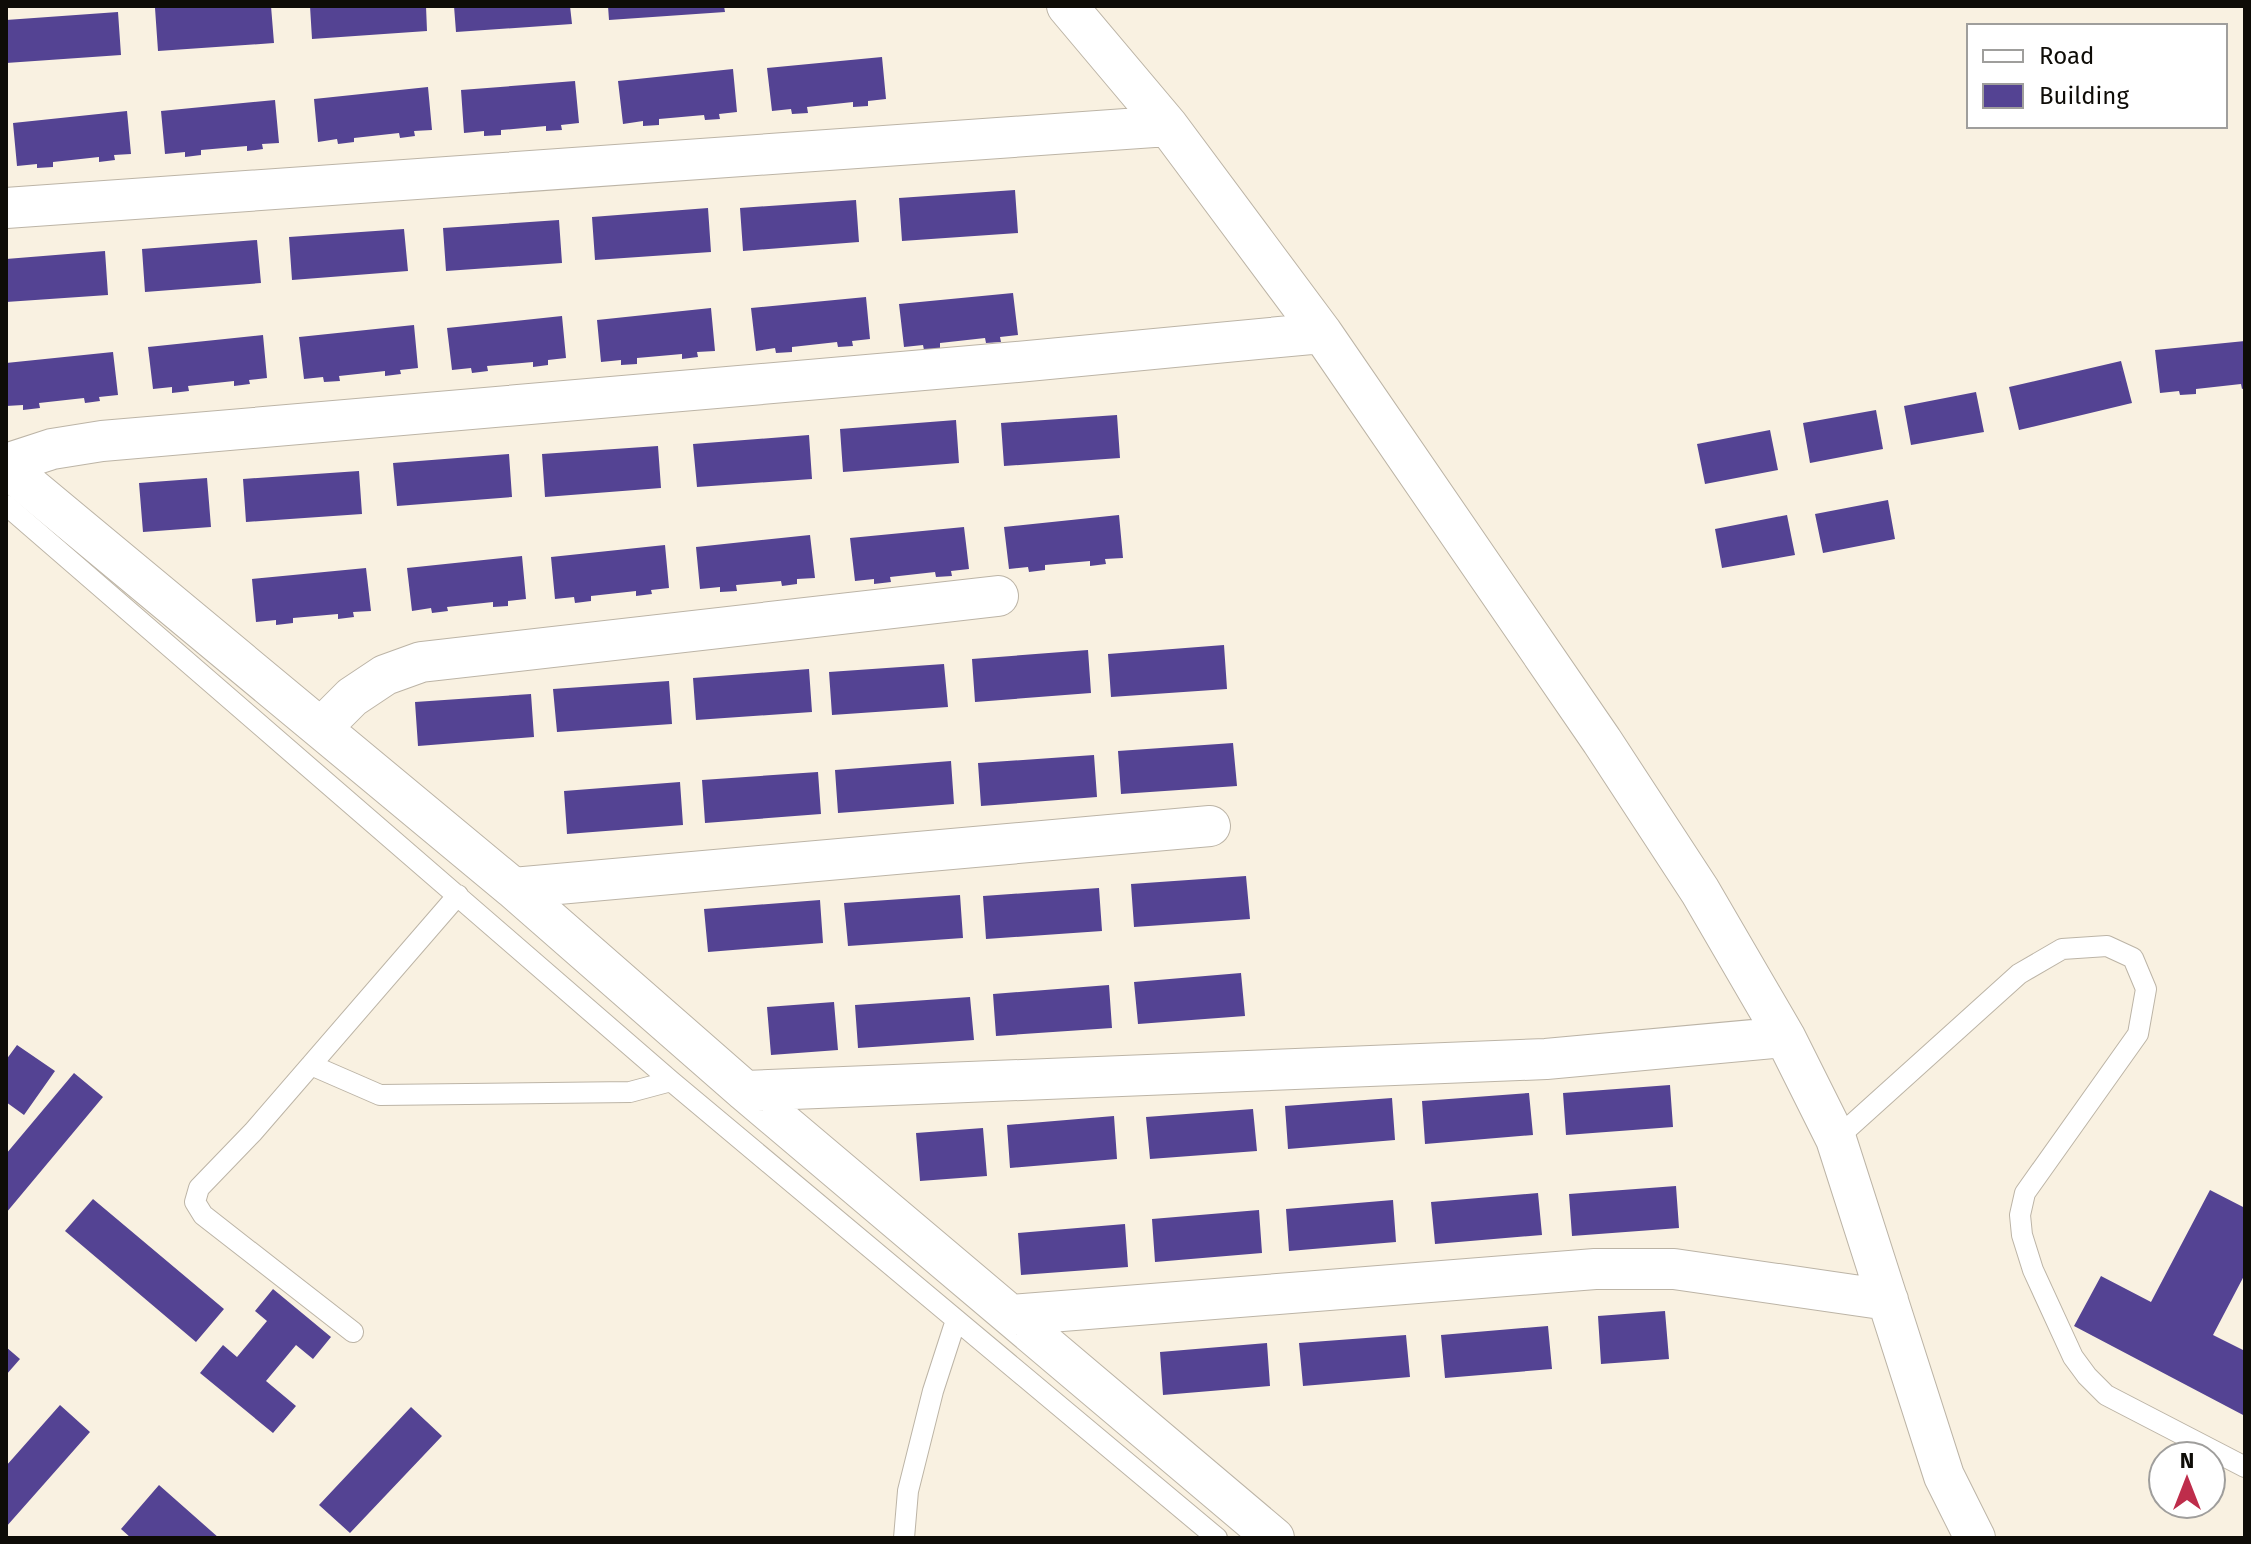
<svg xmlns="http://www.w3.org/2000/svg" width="2251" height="1544" viewBox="0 0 2251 1544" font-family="'Fira Sans',sans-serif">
<rect width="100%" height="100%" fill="#f9f1e1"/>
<path fill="#544393" d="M181 6H271L274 43 158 51 155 8Z
M310 6H426L427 31 312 39Z
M454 6H570L572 24 456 32Z
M608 6H724L725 12 609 20Z
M118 12 121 55 6 63V20Z
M882 57 886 99 868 101V106L853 107V102L807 107 808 113 792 114 791 109 772 111 767 68Z
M733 69 737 112 719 114 720 119 705 120 704 115 659 119V125L643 126V121L623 124 618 81Z
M575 81 579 123 561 125 562 130 546 131V126L501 130V135L484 136V131L464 133 461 90Z
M428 87 432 130 414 131 415 136 400 138 399 133 354 138V142L338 144 337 139 318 142 314 99Z
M275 100 279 143 262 144 263 149 247 151V146L201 150V155L185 157V152L165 154 161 111Z
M127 111 131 154 114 155 115 160 99 162V157L53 162V167L37 168V164L17 166 13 123Z
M1015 190 1018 233 902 241 899 198Z
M856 200 859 242 743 251 740 208Z
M708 208 711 252 595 260 592 217Z
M559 220 562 263 446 271 443 228Z
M404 229 408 271 292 280 289 237Z
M257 240 261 283 145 292 142 249Z
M105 251 108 295 6 302V259Z
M1013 293 1018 335 1000 337 1001 342 986 343 985 338 940 343V348L924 350 923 345 904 347 899 304Z
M866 297 870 339 852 341 853 346 838 347 837 342 792 347V352L776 353 775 348 756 351 751 308Z
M711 308 715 351 697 352 698 357 682 359V354L637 358V364L621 365V360L601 362 597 320Z
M562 316 566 358 548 360V365L533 367V362L487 366 488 371 472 373 471 368 452 370 447 328Z
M414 325 418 368 400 370 401 374 385 376V371L339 376 340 381 324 382 323 377 304 379 299 337Z
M263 335 267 378 249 380 250 384 234 386V381L188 386 189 391 172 393V387L153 389 148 347Z
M2245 341V388L2242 389 2241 384 2196 389V394L2180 395 2179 391 2160 393 2155 350Z
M113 352 118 395 99 397 100 401 85 403 84 398 39 403 40 408 23 410V405L6 406V363Z
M2121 361 2132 403 2019 430 2009 387Z
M1976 392 1984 432 1911 445 1904 406Z
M1876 410 1883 449 1810 463 1803 423Z
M1117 415 1120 458 1004 466 1001 423Z
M956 420 959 463 843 472 840 429Z
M1770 430 1778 470 1705 484 1697 444Z
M809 435 812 479 697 487 693 444Z
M658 446 661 488 545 497 542 454Z
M509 454 512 497 397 506 393 463Z
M359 471 362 514 246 522 243 479Z
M207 478 211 527 143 532 139 483Z
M1888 500 1895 539 1823 553 1815 514Z
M1119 515 1123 558 1105 559 1106 564 1090 566V561L1045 565V570L1029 572 1028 567 1009 569 1004 527Z
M1787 515 1795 555 1722 568 1715 529Z
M964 527 969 569 951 571 952 576 936 577 935 572 890 577 891 582 874 584V579L855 581 850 538Z
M810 535 815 578 797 579V584L782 586 781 581 736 585 737 591 720 592V587L700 589 696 547Z
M665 545 669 588 651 590 652 594 636 596V591L591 596V601L575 603 574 597 555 599 551 557Z
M522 556 526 599 508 601V606L493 607V602L447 607 448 611 432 613 431 608 412 611 407 568Z
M366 568 371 611 353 612 354 617 338 619V614L293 618V623L276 625V620L256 622 252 579Z
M1224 645 1227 689 1111 697 1108 654Z
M1088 650 1091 693 975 702 972 659Z
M944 664 948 707 832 715 829 672Z
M809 669 812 712 696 720 693 678Z
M669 681 672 724 557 732 553 689Z
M531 694 534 737 418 746 415 702Z
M1233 743 1237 786 1121 794 1118 751Z
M1094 755 1097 797 981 806 978 763Z
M951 761 954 804 838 813 835 770Z
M818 772 821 814 705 823 702 780Z
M680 782 683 825 567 834 564 791Z
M1246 876 1250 919 1134 927 1131 884Z
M1099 888 1102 931 986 939 983 896Z
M960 895 963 938 848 946 844 903Z
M820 900 823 943 708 952 704 909Z
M1241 973 1245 1016 1138 1024 1134 982Z
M1109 985 1112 1028 996 1036 993 994Z
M970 997 974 1040 858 1048 855 1005Z
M834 1002 838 1050 771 1055 767 1007Z
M17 1045 55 1071 24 1115 6 1102V1060Z
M74 1073 103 1097 6 1213V1154Z
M1670 1085 1673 1127 1566 1135 1563 1093Z
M1529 1093 1533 1135 1425 1144 1422 1101Z
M1392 1098 1395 1140 1288 1149 1285 1106Z
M1253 1109 1257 1151 1150 1159 1146 1117Z
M1114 1116 1117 1159 1010 1168 1007 1125Z
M983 1128 987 1176 920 1181 916 1133Z
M1676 1186 1679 1228 1572 1236 1569 1194Z
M2210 1190 2245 1208V1274L2213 1335 2245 1351V1416L2074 1326 2101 1276 2151 1302Z
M1538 1193 1542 1235 1435 1244 1431 1202Z
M93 1199 224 1309 196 1342 65 1231Z
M1393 1200 1396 1242 1289 1251 1286 1209Z
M1259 1210 1262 1253 1155 1262 1152 1219Z
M1125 1224 1128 1267 1021 1275 1018 1233Z
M273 1289 331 1337 313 1359 296 1345 266 1381 296 1406 273 1433 200 1373 223 1345 237 1357 267 1321 255 1311Z
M1665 1311 1669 1359 1601 1364 1598 1316Z
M1548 1326 1552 1369 1445 1378 1441 1335Z
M1406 1335 1410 1377 1303 1386 1299 1343Z
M1267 1343 1270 1386 1163 1395 1160 1352Z
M6 1347 20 1359 6 1375Z
M60 1405 90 1432 6 1527V1466Z
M411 1407 442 1436 350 1533 319 1505Z
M159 1485 219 1538H131L121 1529Z"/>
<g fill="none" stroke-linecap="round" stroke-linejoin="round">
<defs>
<path id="lane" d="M6 505 671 1081 1217 1538
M311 1065 380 1095 630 1092 671 1081
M1836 1139 2019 974 2062 949 2107 946 2133 958 2146 989 2138 1034 2025 1193 2020 1215 2022 1235 2033 1270 2073 1357 2087 1376 2106 1395 2245 1467
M353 1332 203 1215 195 1202 199 1188 253 1132 458 895
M904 1538 908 1491 933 1391 956 1320"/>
<path id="street" d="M1067 6 1168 126 1322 333 1602 741 1700 891 1785 1037 1836 1139 1944 1476 1975 1538
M6 208 1168 126
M6 464 52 449 102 441 1017 362 1322 333
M6 467 513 888 745 1091 1274 1538
M321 728 352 697 385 675 421 662 998 596
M513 888 1210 826
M745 1091 1546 1059 1785 1037
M1011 1315 1595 1269H1674L1888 1300"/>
</defs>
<use href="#lane" stroke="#bcb4a6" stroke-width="22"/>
<use href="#street" stroke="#bcb4a6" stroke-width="42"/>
<use href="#lane" stroke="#fff" stroke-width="20"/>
<use href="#street" stroke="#fff" stroke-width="40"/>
</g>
<rect width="2251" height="1544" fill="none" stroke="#0e0c07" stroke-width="16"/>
<rect x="1967" y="24" width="260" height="104" fill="#ffffff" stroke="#9f9e9c" stroke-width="2"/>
<rect x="1983" y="50" width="40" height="12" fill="#ffffff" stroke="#9f9e9c" stroke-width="2"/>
<text x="2039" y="64" font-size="24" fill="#0e0c07">Road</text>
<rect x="1983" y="84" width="40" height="24" fill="#544393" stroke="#9f9e9c" stroke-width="2"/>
<text x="2039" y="104" font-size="24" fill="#0e0c07">Building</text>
<g transform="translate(2187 1480)"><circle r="38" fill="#ffffff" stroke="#9f9e9c" stroke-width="2"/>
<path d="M0-6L14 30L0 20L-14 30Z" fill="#be2d4b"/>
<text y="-12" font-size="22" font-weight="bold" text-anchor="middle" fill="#0e0c07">N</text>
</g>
</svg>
